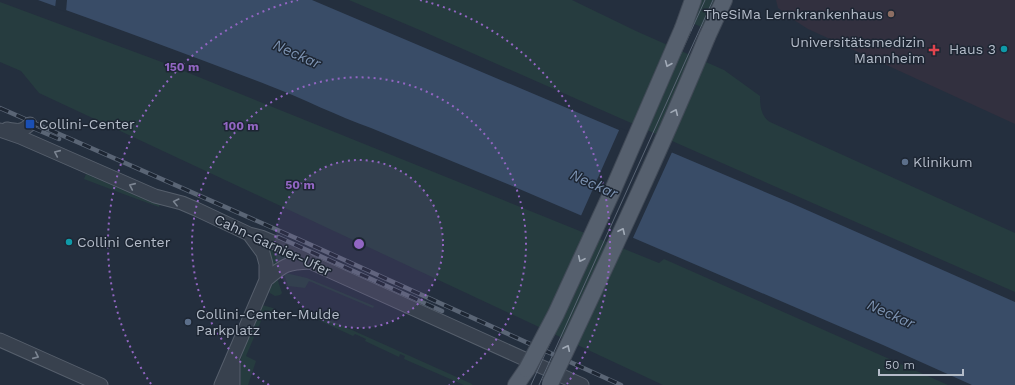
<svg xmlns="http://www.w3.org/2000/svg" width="1015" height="385" viewBox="0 0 1015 385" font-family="'Work Sans',sans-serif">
<rect width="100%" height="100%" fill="#242f3e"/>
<path fill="#32303f" d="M776 0H1015V124L808 29 794 20 778 8Z"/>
<path fill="#263c3f" d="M349 0H572L636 31 724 70 760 96C760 106 761 116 770 122L1015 233V292L422 31Z
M699 0H716L704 28 692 23Z
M0 2 159 61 659 263 664 259 948 385H663L39 93 21 71 0 62Z
M86 174 147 200 151 199 161 202 159 207 126 195 84 179Z
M267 246 290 257H291L279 266 270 262 264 247Z
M284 274H290L307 278 374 306 373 308 309 281 305 288 288 286Z
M277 278 282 293 280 295 275 296 270 293 269 290Z
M262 305 273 308 276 311 275 314 272 316 264 314 246 356 256 361 248 385H241C241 376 240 368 241 359 245 341 254 323 262 305Z
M303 308 470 383 473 385H464L404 359 405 356 400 354 399 357 365 341 366 339 355 334 353 336 301 312Z"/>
<path fill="#394c67" d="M38 0H312L791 203 1015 302V385H972L883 345 510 185 371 128C337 116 304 99 270 86 193 56 116 28 38 0Z"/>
<path fill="#242f3e" d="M56 0H67L66 12 55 8Z
M620 128 673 150 632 240 580 218Z"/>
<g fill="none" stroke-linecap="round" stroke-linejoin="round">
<defs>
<path id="tertiary" d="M7 129C18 131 22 132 30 124
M0 130 20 137 155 196 182 203 196 209 249 234 261 237 294 251 310 262 582 385
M266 280C284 265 286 263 310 262
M0 340 101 385
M221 385 266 280V264L263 253 249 234
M233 385V362"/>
<path id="primary" d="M683 28 693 0
M707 37 724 0
M516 385 527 369"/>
</defs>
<use href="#tertiary" stroke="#565f6c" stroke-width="15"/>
<use href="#primary" stroke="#414a57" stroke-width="18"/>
<use href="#tertiary" stroke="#38414e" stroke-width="13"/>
<use href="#primary" stroke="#56606e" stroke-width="16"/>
<path stroke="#5a6575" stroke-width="1" d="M531 385 705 0
M539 385 713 0"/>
<defs>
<path id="rail" d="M0 108 298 239 621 385
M33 128 59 139
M278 237 442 311"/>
</defs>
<use href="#rail" stroke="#5a6575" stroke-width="4.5"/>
<use href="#rail" stroke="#1d2633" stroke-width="3" stroke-dasharray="9" stroke-linecap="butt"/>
<defs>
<path id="primary-bridge" d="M527 369 556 314 612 192 683 28
M550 384C604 269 659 154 707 37"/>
</defs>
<use href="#primary-bridge" stroke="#414a57" stroke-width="18" stroke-linecap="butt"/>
<use href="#primary-bridge" stroke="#56606e" stroke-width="16"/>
</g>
<defs><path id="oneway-chevron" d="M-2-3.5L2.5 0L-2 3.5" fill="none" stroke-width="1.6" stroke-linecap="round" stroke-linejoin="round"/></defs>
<g stroke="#a1aab7">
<use href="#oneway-chevron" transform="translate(668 64) rotate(113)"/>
<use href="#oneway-chevron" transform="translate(675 112) rotate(-66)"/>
<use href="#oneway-chevron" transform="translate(622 231) rotate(-65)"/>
<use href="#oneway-chevron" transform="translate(581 259) rotate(115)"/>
<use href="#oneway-chevron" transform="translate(567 348) rotate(-65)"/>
</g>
<g stroke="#7c8592">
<use href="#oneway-chevron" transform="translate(57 153) rotate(-156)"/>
<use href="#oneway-chevron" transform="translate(132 186) rotate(-156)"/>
<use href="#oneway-chevron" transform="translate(176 202) rotate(-166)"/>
<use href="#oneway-chevron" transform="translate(36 356) rotate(24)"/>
</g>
<circle cx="359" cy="244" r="84" fill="#9266c3" fill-opacity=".12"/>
<g fill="none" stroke="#9266c3" stroke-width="2" stroke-dasharray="2 4">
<circle cx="359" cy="244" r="84"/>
<path d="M269 385A167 167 0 1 1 449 385"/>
<path d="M151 384A251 251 0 0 1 298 0M420 0A251 251 0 0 1 567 384"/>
</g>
<circle fill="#8d6e63" stroke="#1d2633" stroke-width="1.5" cx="891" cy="14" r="4"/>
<g fill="#0f9aa8" stroke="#1d2633" stroke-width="1.5">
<circle cx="1004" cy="49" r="4"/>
<circle cx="69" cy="242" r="4"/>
</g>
<path fill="#e0444e" stroke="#1d2633" stroke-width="1.5" d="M932 44h4v4h4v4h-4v4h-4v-4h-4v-4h4z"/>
<rect fill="#1a4fb4" stroke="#1d2633" stroke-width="1.5" x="25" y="119" width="10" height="10" rx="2"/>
<g fill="#5c6f8a" stroke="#1d2633" stroke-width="1.5">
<circle cx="905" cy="162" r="4"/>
<circle cx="188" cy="322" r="4"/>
</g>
<g text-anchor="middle" stroke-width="3" stroke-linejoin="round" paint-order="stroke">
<g font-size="14" fill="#b4bcc9" stroke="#1d2633" text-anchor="start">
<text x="883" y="19" text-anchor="end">TheSiMa Lernkrankenhaus</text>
<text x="925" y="47" text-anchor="end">Universitätsmedizin<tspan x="925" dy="16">Mannheim</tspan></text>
<text x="996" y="54" text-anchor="end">Haus 3</text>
<text x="39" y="129">Collini-Center</text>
<text x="913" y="167">Klinikum</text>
<text x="77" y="247">Collini Center</text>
<text x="196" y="319">Collini-Center-Mulde<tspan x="196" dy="16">Parkplatz</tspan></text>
</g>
<g font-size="14" fill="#b4bcc9" stroke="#1d2633">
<text transform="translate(273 245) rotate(25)" y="5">Cahn-Garnier-Ufer</text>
</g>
<g font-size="15" font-style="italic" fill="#7c92b1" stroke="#1d2633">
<text transform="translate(297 54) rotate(24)" y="5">Neckar</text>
<text transform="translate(594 184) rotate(24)" y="5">Neckar</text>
<text transform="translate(891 314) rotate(24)" y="5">Neckar</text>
</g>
</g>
<circle cx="359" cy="244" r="6" fill="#9266c3" stroke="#1d2633" stroke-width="2"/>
<g font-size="12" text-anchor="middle" font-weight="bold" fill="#9266c3" stroke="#1d2633" stroke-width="3" stroke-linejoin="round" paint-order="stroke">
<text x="182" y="71">150 m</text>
<text x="241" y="130">100 m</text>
<text x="300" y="189">50 m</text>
</g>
<path d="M879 369v6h84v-6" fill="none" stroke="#b4bcc9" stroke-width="2"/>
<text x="885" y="369" font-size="12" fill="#b4bcc9" stroke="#1d2633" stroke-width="3" paint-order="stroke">50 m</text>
</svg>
